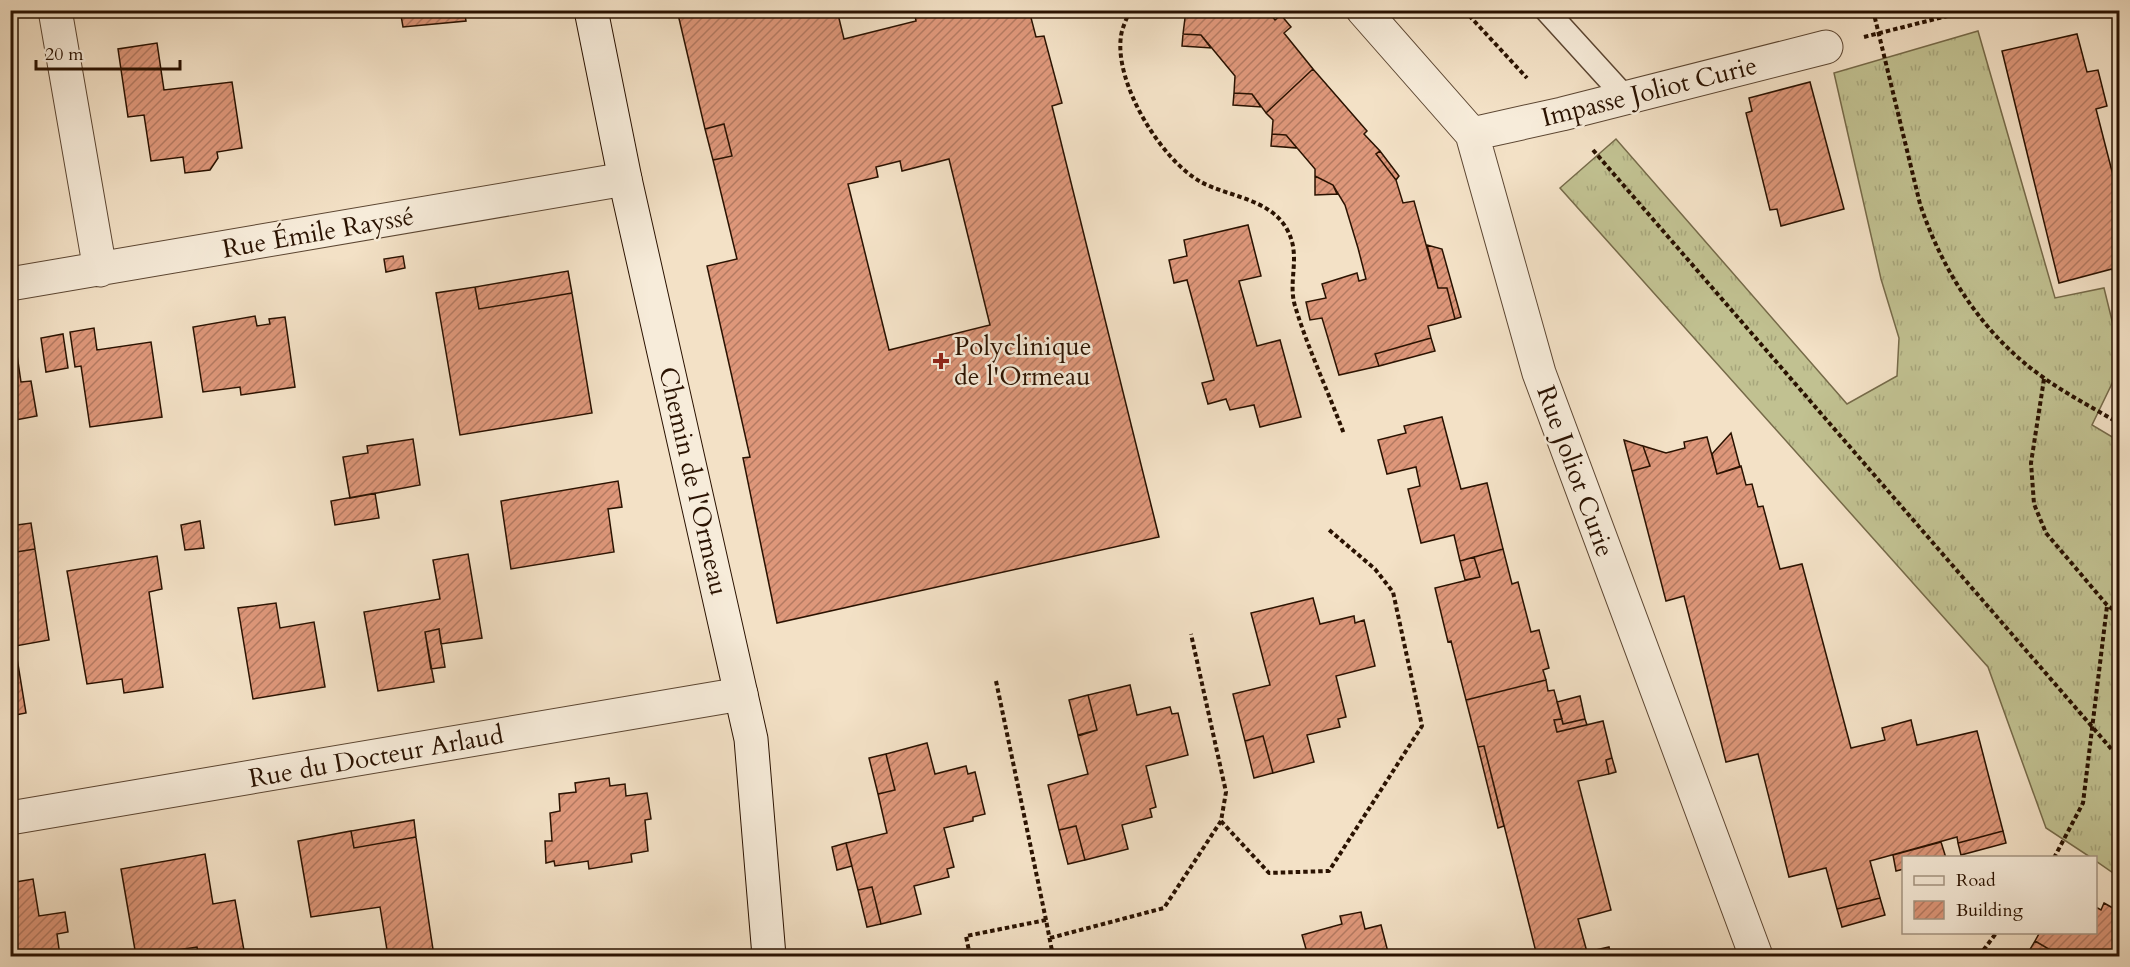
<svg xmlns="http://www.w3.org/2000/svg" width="2130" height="967" viewBox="0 0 2130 967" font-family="Cardo,serif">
<defs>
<pattern id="grass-tufts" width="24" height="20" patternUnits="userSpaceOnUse" patternTransform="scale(1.5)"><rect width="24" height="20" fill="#c1c191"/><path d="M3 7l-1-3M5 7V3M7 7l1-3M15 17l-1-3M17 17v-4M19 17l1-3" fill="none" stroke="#a6a57b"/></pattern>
<pattern id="building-hatch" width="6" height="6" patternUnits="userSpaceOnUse" patternTransform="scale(1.5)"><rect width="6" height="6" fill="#de977a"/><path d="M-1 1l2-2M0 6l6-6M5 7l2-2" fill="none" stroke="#b47a62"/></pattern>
</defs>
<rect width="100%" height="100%" fill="#f3e1c6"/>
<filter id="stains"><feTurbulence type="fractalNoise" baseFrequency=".00333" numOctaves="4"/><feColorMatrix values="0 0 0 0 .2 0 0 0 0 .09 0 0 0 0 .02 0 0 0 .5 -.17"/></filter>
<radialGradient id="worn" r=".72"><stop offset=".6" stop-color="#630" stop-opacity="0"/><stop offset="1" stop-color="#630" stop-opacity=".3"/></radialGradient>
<path fill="url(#grass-tufts)" stroke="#766a49" stroke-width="1.5" d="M1978 31 2055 298 2104 288 2119 349V369L2092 425 2119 441V877L2096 861V858L2090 857 2046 828 1988 667 1560 188 1616 139 1847 404 1897 376 1899 338 1881 279 1834 73Z"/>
<path fill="url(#building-hatch)" stroke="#2a1201" stroke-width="1.5" fill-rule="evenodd" d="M400 10H491L492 12 465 15 466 21 403 27Z
M677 10H837L844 39 916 21 914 10H1029L1036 37 1044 36 1062 103 1052 106 1159 537 777 623 743 458 750 457 707 266 737 259 713 160 732 156 724 124 705 129ZM949 159 990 325 889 350 848 184 878 177 876 167 900 161 902 171Z
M1267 10 1275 20 1281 15 1291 27 1284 33 1313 69 1266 113 1252 94 1234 93 1235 76 1201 35 1183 34 1185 18 1179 10Z
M1183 34 1201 35 1211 48 1182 46Z
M2077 34 2087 72 2098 70 2107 106 2096 109 2116 187 2120 186V295L2112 269 2059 283 2002 51Z
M157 43 164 90 232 82 242 148 217 152 218 158 210 170 185 173 183 157 151 161 144 115 128 117 118 49Z
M1313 69 1367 131 1364 134 1380 151 1376 154 1396 180 1403 203 1414 201 1438 288H1447L1455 319 1428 326 1431 338 1375 354 1379 366 1339 375 1322 318 1310 320 1306 302 1326 298 1322 284 1357 273 1359 281 1366 279 1358 248 1345 205 1333 185 1315 176V169L1286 135 1272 134 1273 120 1266 113Z
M1810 82 1844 209 1781 226 1777 209 1770 210 1746 113 1752 111 1749 98Z
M1234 93 1252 94 1261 107 1233 105Z
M724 124 732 156 713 160 705 129Z
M1272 134 1286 135 1297 148 1271 146Z
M1380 151 1399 176 1396 180 1376 154Z
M1315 176 1333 185 1337 194 1315 195Z
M1248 225 1261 276 1239 281 1257 346 1280 340 1301 417 1260 427 1254 405 1230 410 1226 399 1208 404 1202 383 1214 380 1187 280 1174 283 1169 260 1187 256 1184 240Z
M1427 245 1442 249 1461 317 1455 319 1447 288H1438Z
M403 256 405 268 386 272 384 259Z
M568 271 572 293 479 309 475 287Z
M475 287 479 309 572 293 592 413 460 435 436 293Z
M255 316 257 326 270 324 269 319 285 317 295 387 241 395 240 387 203 392 193 327Z
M94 328 97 350 151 342 162 417 90 427 81 366 75 367 70 332Z
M63 334 68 368 46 372 41 338Z
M1431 338 1435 351 1379 366 1375 354Z
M16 348 21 382 31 381 37 416 10 421V349Z
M1442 417 1461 489 1487 483 1503 549 1460 561 1454 535 1421 543 1408 489 1420 486 1416 467 1387 474 1378 440 1406 433 1404 426Z
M1731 433 1740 467 1717 474 1712 454Z
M1707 437 1717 474 1741 466 1746 485 1752 484 1758 507 1763 506 1780 569 1802 564 1851 748 1885 740 1882 728 1911 720 1917 745 1977 731 2003 831 1958 843 1957 837 1870 861 1880 898 1837 909 1826 868 1789 877 1758 754 1726 762 1684 596 1666 601 1632 471 1650 466 1643 446 1666 453 1685 448 1684 442Z
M413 439 420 485 350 498 343 457 368 453 367 446Z
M1624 440 1643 446 1650 466 1632 471Z
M618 481 622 507 608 509 614 552 511 569 501 501Z
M375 493 379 518 335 525 331 501Z
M200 521 204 548 185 550 181 525Z
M31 523 35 549 10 553V526Z
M35 549 49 640 15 646 26 713 10 716V553Z
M1503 549 1512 584 1518 582 1531 632 1539 630 1549 668 1543 670 1546 680 1466 700 1451 641 1448 642 1435 588 1480 577 1474 557Z
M468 554 482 638 441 644 439 629 425 632 434 682 378 691 364 612 440 599 433 560Z
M157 556 162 589 149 592 163 687 124 693 122 679 87 684 67 571Z
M1474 557 1480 577 1465 580 1460 561Z
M1313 598 1320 624 1354 616 1355 623 1364 620 1375 666 1336 676 1346 717 1338 719 1340 727 1307 735 1314 762 1273 773 1263 736 1245 741 1233 694 1270 685 1251 613Z
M276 603 280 628 314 622 325 687 253 699 238 608Z
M439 629 445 667 431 669 425 632Z
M1546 680 1548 691 1554 690 1562 719 1554 720 1557 732 1603 721 1612 758 1606 760 1609 774 1578 781 1611 910 1578 919 1587 952 1609 947 1611 956H1537L1484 746 1478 747 1466 700Z
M1130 685 1137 715 1170 707 1172 714 1178 713 1188 755 1146 766 1156 807 1150 809 1152 817 1122 825 1128 849 1085 860 1076 826 1059 830 1048 785 1088 774 1078 736 1097 730 1088 695Z
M1088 695 1097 730 1078 735 1069 700Z
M1580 696 1585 719 1563 724 1557 702Z
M1562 719 1563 724 1585 719 1587 725 1557 732 1554 720Z
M1263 736 1273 773 1254 778 1245 741Z
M927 743 935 774 966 766 968 774 975 772 985 814 973 817V821L944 828 954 867 947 869 949 877 914 886 921 914 881 924 872 887 858 890 846 843 887 833 878 794 895 790 886 754Z
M1484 746 1504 826 1498 828 1478 747Z
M886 754 895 790 878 794 869 758Z
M1612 758 1616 772 1609 774 1606 760Z
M609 778 610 786 625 784 626 796 647 793 651 819 645 820 648 851 631 854 632 862 589 869 588 861 555 866 554 861 546 863 545 841H552L550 813 560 811 559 794 576 792 575 783Z
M414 820 416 837 354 848 351 831Z
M1076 826 1085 860 1068 864 1059 830Z
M351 831 354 848 416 837 434 956H388L380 907 311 917 298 841Z
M2003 831 2006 843 1961 855 1958 843Z
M1941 842 1946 858H1904V869L1896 871 1893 855Z
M846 843 852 866 837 870 832 847Z
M205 854 213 904 235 900 245 956H199L197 947 136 956 121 869Z
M33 879 39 916 65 912 68 932 57 934 60 956H10V883Z
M872 887 881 924 867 927 858 890Z
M1880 898 1885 915 1842 927 1837 909Z
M2104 903 2120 912V956H2052L2054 952 2035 941 2040 932H2096V907L2101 910Z
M1361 912 1365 929 1381 925 1389 956H1308L1302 935 1342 924 1340 916Z
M2035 941 2054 952 2052 956H2026Z"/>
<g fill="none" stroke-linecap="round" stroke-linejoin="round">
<defs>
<path id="lane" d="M1546 10 1626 98"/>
<path id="street" d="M55 10 100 270
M1363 10 1472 134 1539 373 1756 956
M1472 134 1562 114 1826 47
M10 284 625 179
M10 818 741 694"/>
<path id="secondary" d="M591 10 625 179 751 739 769 956"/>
</defs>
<use href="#lane" stroke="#5c4632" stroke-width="25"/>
<use href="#street" stroke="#5c4632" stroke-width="35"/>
<use href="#secondary" stroke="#2a1201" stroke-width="35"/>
<path stroke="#2a1201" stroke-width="4" stroke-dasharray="4.5 3" stroke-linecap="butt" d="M1130 10C1127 18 1122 28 1121 36 1114 83 1161 160 1201 182 1227 196 1268 199 1285 226 1303 254 1287 279 1295 306 1308 349 1328 391 1344 434
M1464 10 1527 78
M1873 10 1920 204C1943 273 1984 336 2044 378 2068 395 2095 409 2120 424
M1864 37 1971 10
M1593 150 2120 759
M2044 379 2031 463 2034 504 2046 533 2107 605 2120 615
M996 681 1046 920
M1221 821 1269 873 1329 871 1422 726 1393 592 1375 569 1328 529
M2054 858 2083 803 2107 606
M1050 938 1164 908 1221 821 1226 792 1191 634
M970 956 966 936 1046 920 1053 956
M1979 956 1997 932"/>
<use href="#lane" stroke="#f7ecda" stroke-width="22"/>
<use href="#street" stroke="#f7ecda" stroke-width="33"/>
<use href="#secondary" stroke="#f7ecda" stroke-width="33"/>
</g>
<path fill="#8f2418" stroke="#f7ecda" stroke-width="2" d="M938 352h6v6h6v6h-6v6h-6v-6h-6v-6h6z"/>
<g text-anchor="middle" stroke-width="5" stroke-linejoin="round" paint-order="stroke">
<g font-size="26" fill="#2a1201" stroke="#f7ecda">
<text transform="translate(1649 91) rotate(-14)" y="9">Impasse Joliot Curie</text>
<text transform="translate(318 232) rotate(-10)" y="9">Rue Émile Rayssé</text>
<text transform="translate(1576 471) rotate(70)" y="9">Rue Joliot Curie</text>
<text transform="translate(694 481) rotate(77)" y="9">Chemin de l'Ormeau</text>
<text transform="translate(376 756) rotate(-10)" y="9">Rue du Docteur Arlaud</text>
</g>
<g font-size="26" fill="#2a1201" stroke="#f7ecda" text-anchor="start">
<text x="954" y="355">Polyclinique<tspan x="954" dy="30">de l'Ormeau</tspan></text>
</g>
</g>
<rect width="2130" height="967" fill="none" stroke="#f3e1c6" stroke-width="36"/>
<rect x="12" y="12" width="2106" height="943" fill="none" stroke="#2a1201" stroke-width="3"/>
<rect x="18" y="18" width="2094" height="931" fill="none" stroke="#2a1201" stroke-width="1.5"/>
<rect x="1902" y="856" width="195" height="78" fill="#f7ecda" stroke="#a59583" stroke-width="1.5"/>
<rect x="1914" y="876" width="30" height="9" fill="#f7ecda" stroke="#a59583" stroke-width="1.5"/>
<text x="1956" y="886" font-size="18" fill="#2a1201">Road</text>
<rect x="1914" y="901" width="30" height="18" fill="url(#building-hatch)" stroke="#a59583" stroke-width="1.5"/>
<text x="1956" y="916" font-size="18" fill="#2a1201">Building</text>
<path d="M36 60v9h144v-9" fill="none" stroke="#2a1201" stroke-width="3"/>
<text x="45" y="60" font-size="18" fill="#2a1201" stroke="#f7ecda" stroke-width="4.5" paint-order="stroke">20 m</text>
<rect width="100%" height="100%" filter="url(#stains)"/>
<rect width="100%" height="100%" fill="url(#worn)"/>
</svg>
